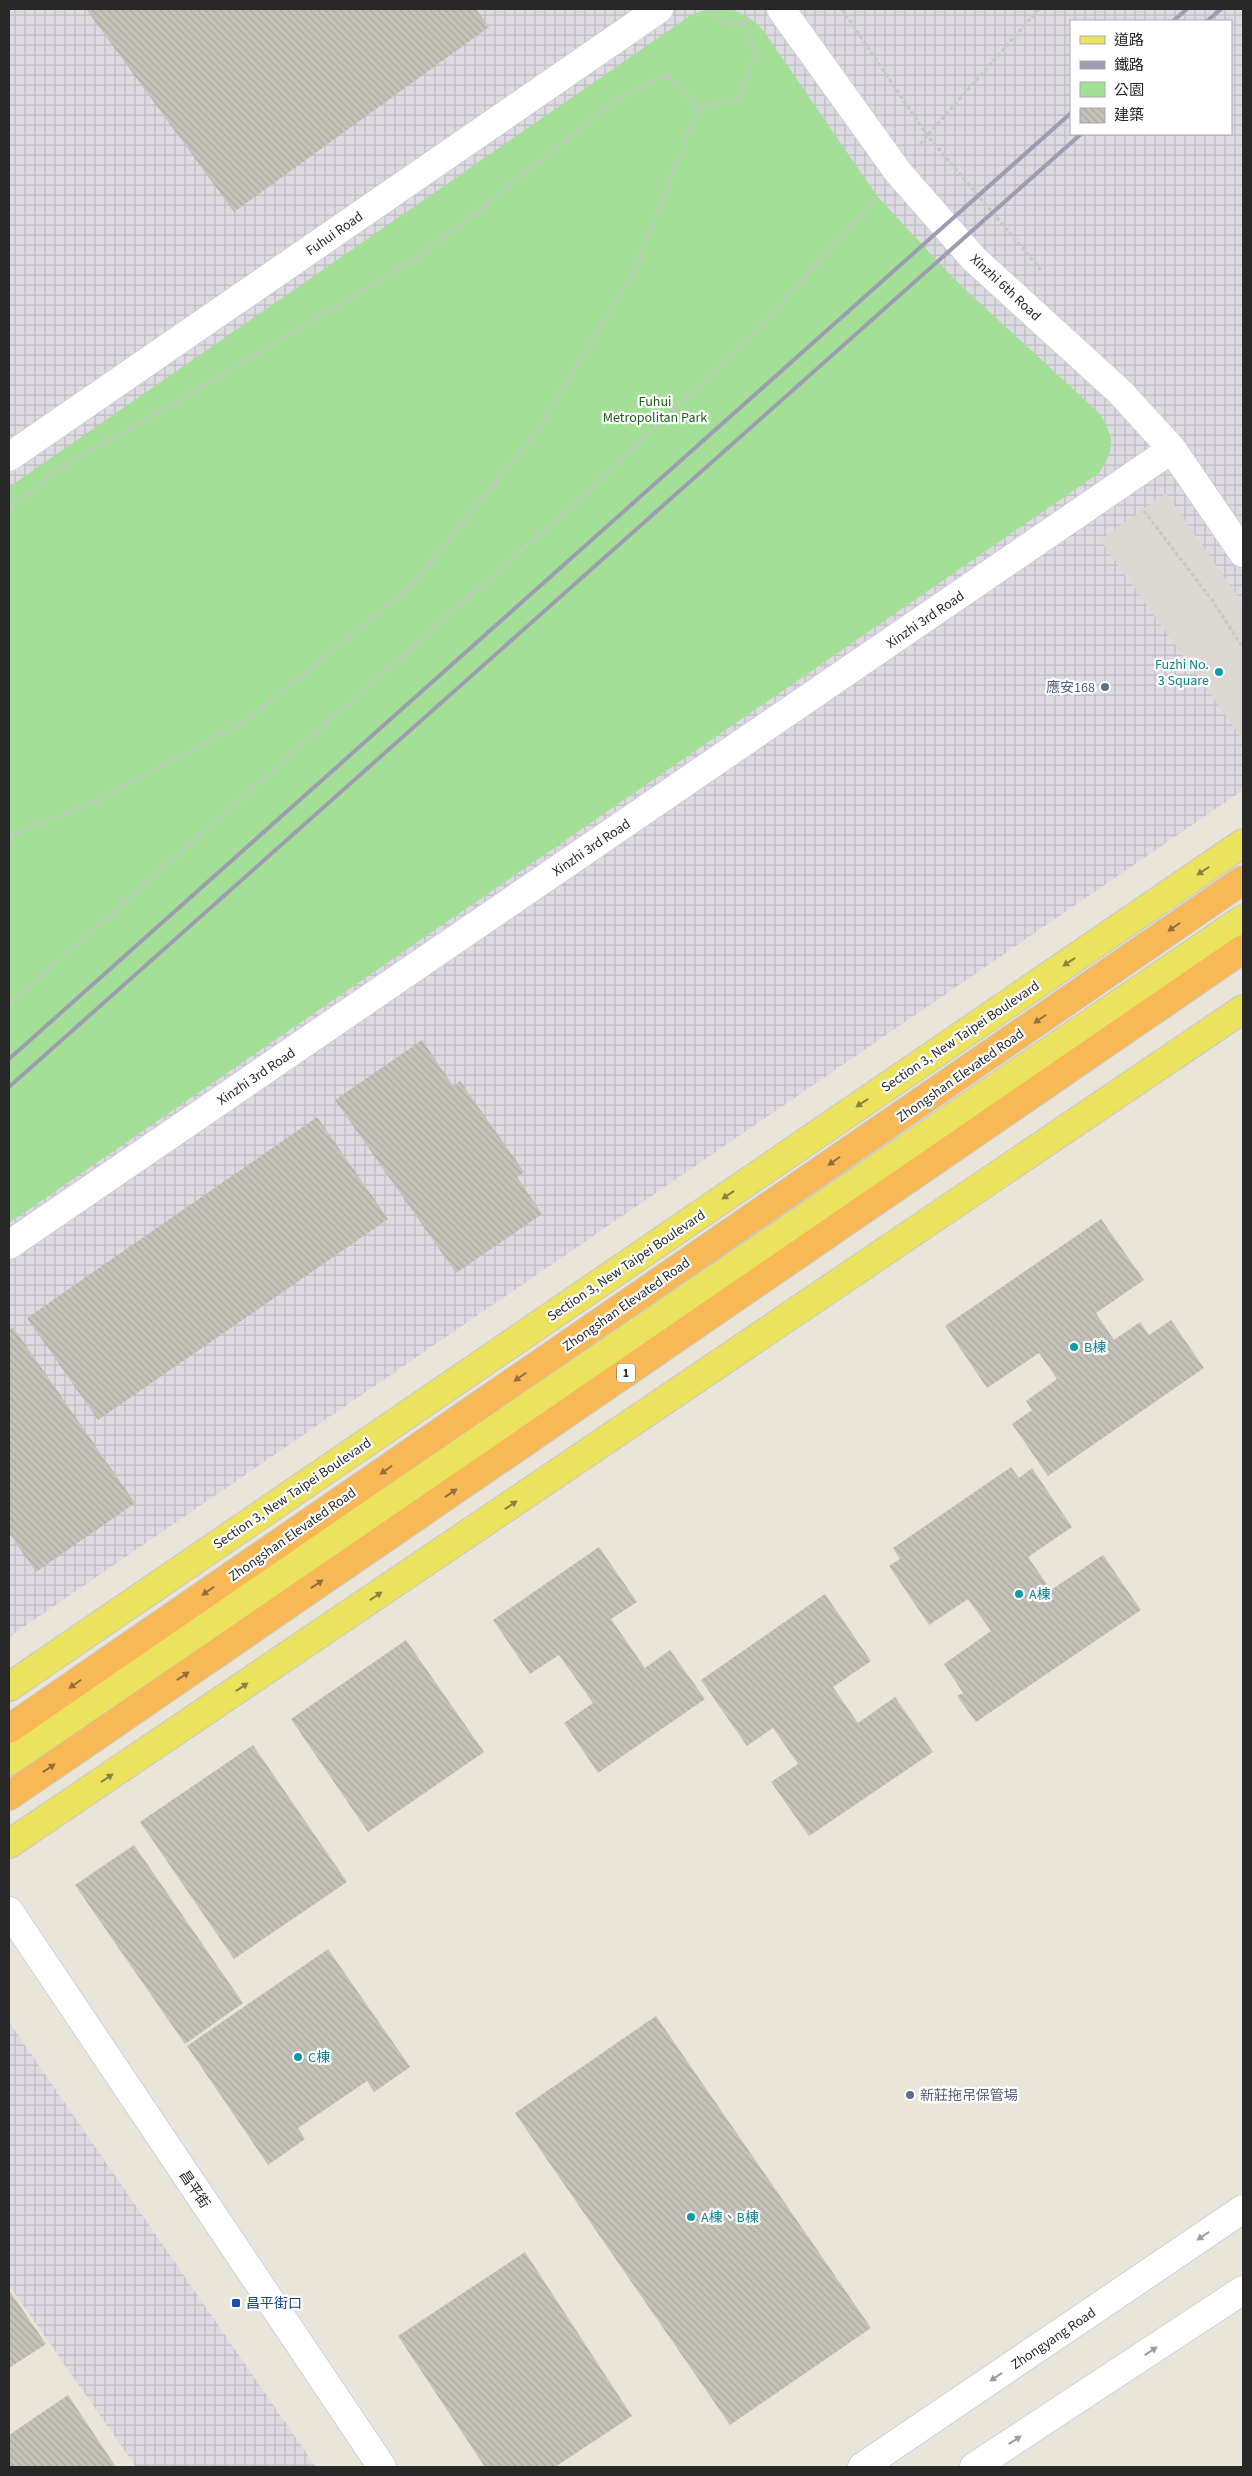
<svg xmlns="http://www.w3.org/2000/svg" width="1252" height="2476" viewBox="0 0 1252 2476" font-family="'Source Sans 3','Noto Sans TC',sans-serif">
<defs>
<pattern id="industrial-grid" width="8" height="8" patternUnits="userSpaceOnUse" patternTransform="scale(1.25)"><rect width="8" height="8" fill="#dedae2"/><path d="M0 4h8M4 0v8" fill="none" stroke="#bebbc2"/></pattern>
<pattern id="building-back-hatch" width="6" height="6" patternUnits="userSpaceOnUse" patternTransform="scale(1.25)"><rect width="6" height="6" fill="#c5c2b9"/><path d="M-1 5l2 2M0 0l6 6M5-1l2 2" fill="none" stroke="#a9a79f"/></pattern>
</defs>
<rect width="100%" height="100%" fill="#eae5d9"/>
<path fill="url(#industrial-grid)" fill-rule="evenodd" d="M9 9H1243V790L9 1637ZM1071 21H1231V134H1071Z
M9 2022 316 2467H136L9 2285Z"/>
<path fill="#a3df97" d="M707 9C734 9 744 10 763 30L877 196 955 280 1100 414C1115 440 1115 448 1099 473L9 1223V487L691 15Z"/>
<path fill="#dad8d0" d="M1166 493 1243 604V740L1100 540Z"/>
<path fill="url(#building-back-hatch)" d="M86 9H476L489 27 234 212Z
M422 1040 453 1086 460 1081 524 1172 517 1177 542 1214 456 1273 335 1100Z
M317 1117 388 1219 98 1420 27 1318Z
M1101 1219 1144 1280 1096 1313 1114 1340 1140 1322 1149 1335 1171 1320 1204 1368 1048 1476 1012 1424 1032 1410 1026 1401 1057 1379 1039 1353 987 1388 945 1326Z
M13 1327 135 1503 36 1572 9 1533V1330Z
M1011 1467 1019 1478 1032 1468 1072 1527 1028 1557 1051 1590 1103 1555 1141 1610 976 1722 957 1696 963 1693 944 1664 991 1631 968 1599 929 1625 889 1566 900 1559 893 1548Z
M599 1547 637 1602 611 1619 645 1668 670 1650 705 1699 598 1773 564 1723 593 1703 559 1655 530 1674 493 1620Z
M825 1594 871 1661 833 1687 858 1723 895 1697 933 1752 809 1836 771 1782 798 1764 773 1728 747 1746 701 1680Z
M406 1640 484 1752 368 1832 291 1719Z
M253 1745 347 1882 234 1959 140 1822Z
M134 1845 243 2003 185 2044 75 1885Z
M328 1949 410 2067 374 2092 367 2081 298 2128 305 2139 268 2165 187 2046Z
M656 2016 871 2328 730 2425 515 2113Z
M525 2252 632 2416 555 2467H485L398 2336Z
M9 2290 46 2344 9 2368Z
M68 2395 116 2467H9V2435Z"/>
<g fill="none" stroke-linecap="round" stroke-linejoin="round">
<defs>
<path id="street" d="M781 9 898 172 974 259 1120 392 1172 449 1243 553
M9 457 659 9
M9 1245 1172 449
M9 1911 382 2467"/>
<path id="secondary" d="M862 2467 1243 2209
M974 2467 1243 2290"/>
<path id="primary" d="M9 1687 1243 843
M9 1761 1243 919
M9 1844 1243 1009"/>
<path id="highway" d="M9 1729 1243 880
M9 1796 1243 949"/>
</defs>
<use href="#street" stroke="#cfcfe0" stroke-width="30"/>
<use href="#secondary" stroke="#cfcfe0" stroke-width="30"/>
<use href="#primary" stroke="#c7c7c7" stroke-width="30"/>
<use href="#highway" stroke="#c7c7c7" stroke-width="30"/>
<path stroke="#c7c7c7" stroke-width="3" stroke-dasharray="4 2.5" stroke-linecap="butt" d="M704 9C718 18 733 32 749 18
M842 9 927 135 1041 270
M920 144 1039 9
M9 509 58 469 169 406 419 257 619 98 668 74 698 108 739 98 756 53 743 23
M1144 511 1212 600 1243 648
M9 836 98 800 247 720 411 586 536 432 635 270 698 108
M9 1004 587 492 753 335 875 198"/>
<use href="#street" stroke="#fff" stroke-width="28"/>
<use href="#secondary" stroke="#fff" stroke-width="28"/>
<use href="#primary" stroke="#ebe25d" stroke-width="28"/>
<use href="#highway" stroke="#f8b856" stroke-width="28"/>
<path stroke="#9d9db1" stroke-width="4" d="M1173 21 1187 9
M1207 21 1221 9
M9 1059 1071 113
M9 1087 1081 134"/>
</g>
<defs><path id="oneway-solid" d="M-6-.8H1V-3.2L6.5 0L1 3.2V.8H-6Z" transform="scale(1.25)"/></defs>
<g fill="#898442">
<use href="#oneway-solid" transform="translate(1203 871) rotate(146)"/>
<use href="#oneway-solid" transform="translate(1069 962) rotate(146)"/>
<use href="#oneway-solid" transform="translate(862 1103) rotate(146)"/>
<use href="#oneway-solid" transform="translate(728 1195) rotate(146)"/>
<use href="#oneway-solid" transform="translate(511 1505) rotate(-34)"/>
<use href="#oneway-solid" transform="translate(376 1596) rotate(-34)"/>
<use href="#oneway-solid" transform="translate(242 1687) rotate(-34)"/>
<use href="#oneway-solid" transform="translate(107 1778) rotate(-34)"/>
</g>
<g fill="#90703e">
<use href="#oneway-solid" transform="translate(1174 927) rotate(145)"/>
<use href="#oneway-solid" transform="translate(1040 1019) rotate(145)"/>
<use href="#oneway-solid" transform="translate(834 1161) rotate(145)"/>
<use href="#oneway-solid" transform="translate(520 1377) rotate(145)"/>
<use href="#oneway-solid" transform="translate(386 1470) rotate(145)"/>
<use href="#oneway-solid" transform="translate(451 1493) rotate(-34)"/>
<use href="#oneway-solid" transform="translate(317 1584) rotate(-34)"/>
<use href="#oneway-solid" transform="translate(208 1591) rotate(145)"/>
<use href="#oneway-solid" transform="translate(183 1676) rotate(-34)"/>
<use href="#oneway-solid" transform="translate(75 1684) rotate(145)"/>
<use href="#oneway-solid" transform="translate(49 1768) rotate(-34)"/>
</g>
<g fill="#9e9e9e">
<use href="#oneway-solid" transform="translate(1203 2236) rotate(146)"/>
<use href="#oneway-solid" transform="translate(1151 2351) rotate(-33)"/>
<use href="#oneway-solid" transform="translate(996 2377) rotate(146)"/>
<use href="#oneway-solid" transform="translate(1015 2440) rotate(-33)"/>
</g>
<g fill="#0f9aa8" stroke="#fff" stroke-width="2">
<circle cx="1219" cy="672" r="5"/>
<circle cx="1074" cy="1347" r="5"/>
<circle cx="1019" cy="1594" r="5"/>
<circle cx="298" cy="2057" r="5"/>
<circle cx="691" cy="2217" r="5"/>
</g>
<g fill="#5c6f8a" stroke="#fff" stroke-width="2">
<circle cx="1105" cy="687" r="5"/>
<circle cx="910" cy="2095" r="5"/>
</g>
<rect fill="#1a4fb4" stroke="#fff" stroke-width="2" x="231" y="2298" width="10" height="10" rx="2.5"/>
<g text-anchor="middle" stroke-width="4.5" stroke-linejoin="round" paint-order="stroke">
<rect fill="#fff" stroke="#686868" stroke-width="1" x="617" y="1363.5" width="18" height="19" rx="4"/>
<g font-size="12" font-weight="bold" fill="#272727">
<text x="626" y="1377">1</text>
</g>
<g font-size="14" fill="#272727" stroke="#fff">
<text transform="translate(334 233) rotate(-35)" y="5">Fuhui Road</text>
<text transform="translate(1006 287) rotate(43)" y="5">Xinzhi 6th Road</text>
<text transform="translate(925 619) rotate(-34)" y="5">Xinzhi 3rd Road</text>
<text transform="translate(591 847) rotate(-34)" y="5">Xinzhi 3rd Road</text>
<text transform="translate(960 1036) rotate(-34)" y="5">Section 3, New Taipei Boulevard</text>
<text transform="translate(960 1075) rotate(-35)" y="5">Zhongshan Elevated Road</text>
<text transform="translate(256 1076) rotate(-34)" y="5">Xinzhi 3rd Road</text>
<text transform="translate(626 1265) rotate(-34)" y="5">Section 3, New Taipei Boulevard</text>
<text transform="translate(626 1304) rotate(-35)" y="5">Zhongshan Elevated Road</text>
<text transform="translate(292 1493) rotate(-34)" y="5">Section 3, New Taipei Boulevard</text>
<text transform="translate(292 1534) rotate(-35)" y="5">Zhongshan Elevated Road</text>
<text transform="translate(195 2189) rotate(56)" y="5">昌平街</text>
<text transform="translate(1053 2338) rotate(-34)" y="5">Zhongyang Road</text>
</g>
<g font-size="14" fill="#1e601c" stroke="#fff">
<text x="655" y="406">Fuhui<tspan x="655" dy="16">Metropolitan Park</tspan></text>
</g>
<g font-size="14" fill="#0d838f" stroke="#fff" text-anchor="start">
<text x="1209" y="669" text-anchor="end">Fuzhi No.<tspan x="1209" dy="16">3 Square</tspan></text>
<text x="1084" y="1352">B棟</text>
<text x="1029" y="1599">A棟</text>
<text x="308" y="2062">C棟</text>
<text x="701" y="2222">A棟、B棟</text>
</g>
<g font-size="14" fill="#4e5e75" stroke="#fff" text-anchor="end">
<text x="1095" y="692">應安168</text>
<text x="920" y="2100" text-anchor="start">新莊拖吊保管場</text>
</g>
<g font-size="14" fill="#164399" stroke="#fff" text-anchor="start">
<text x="246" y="2308">昌平街口</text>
</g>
</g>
<rect width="1252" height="2476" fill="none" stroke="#272727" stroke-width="20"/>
<rect x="1070" y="20" width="162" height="115" fill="#ffffff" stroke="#a9a9a9"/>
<rect x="1080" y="36" width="25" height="8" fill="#ebe25d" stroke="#a9a9a9"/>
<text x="1114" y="45" font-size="15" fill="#272727">道路</text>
<rect x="1080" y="61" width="25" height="8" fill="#9d9db1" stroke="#a9a9a9"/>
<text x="1114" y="70" font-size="15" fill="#272727">鐵路</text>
<rect x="1080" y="82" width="25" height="15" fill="#a3df97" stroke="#a9a9a9"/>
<text x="1114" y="95" font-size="15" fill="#272727">公園</text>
<rect x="1080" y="108" width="25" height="15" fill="url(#building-back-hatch)" stroke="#a9a9a9"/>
<text x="1114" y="120" font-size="15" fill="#272727">建築</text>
</svg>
